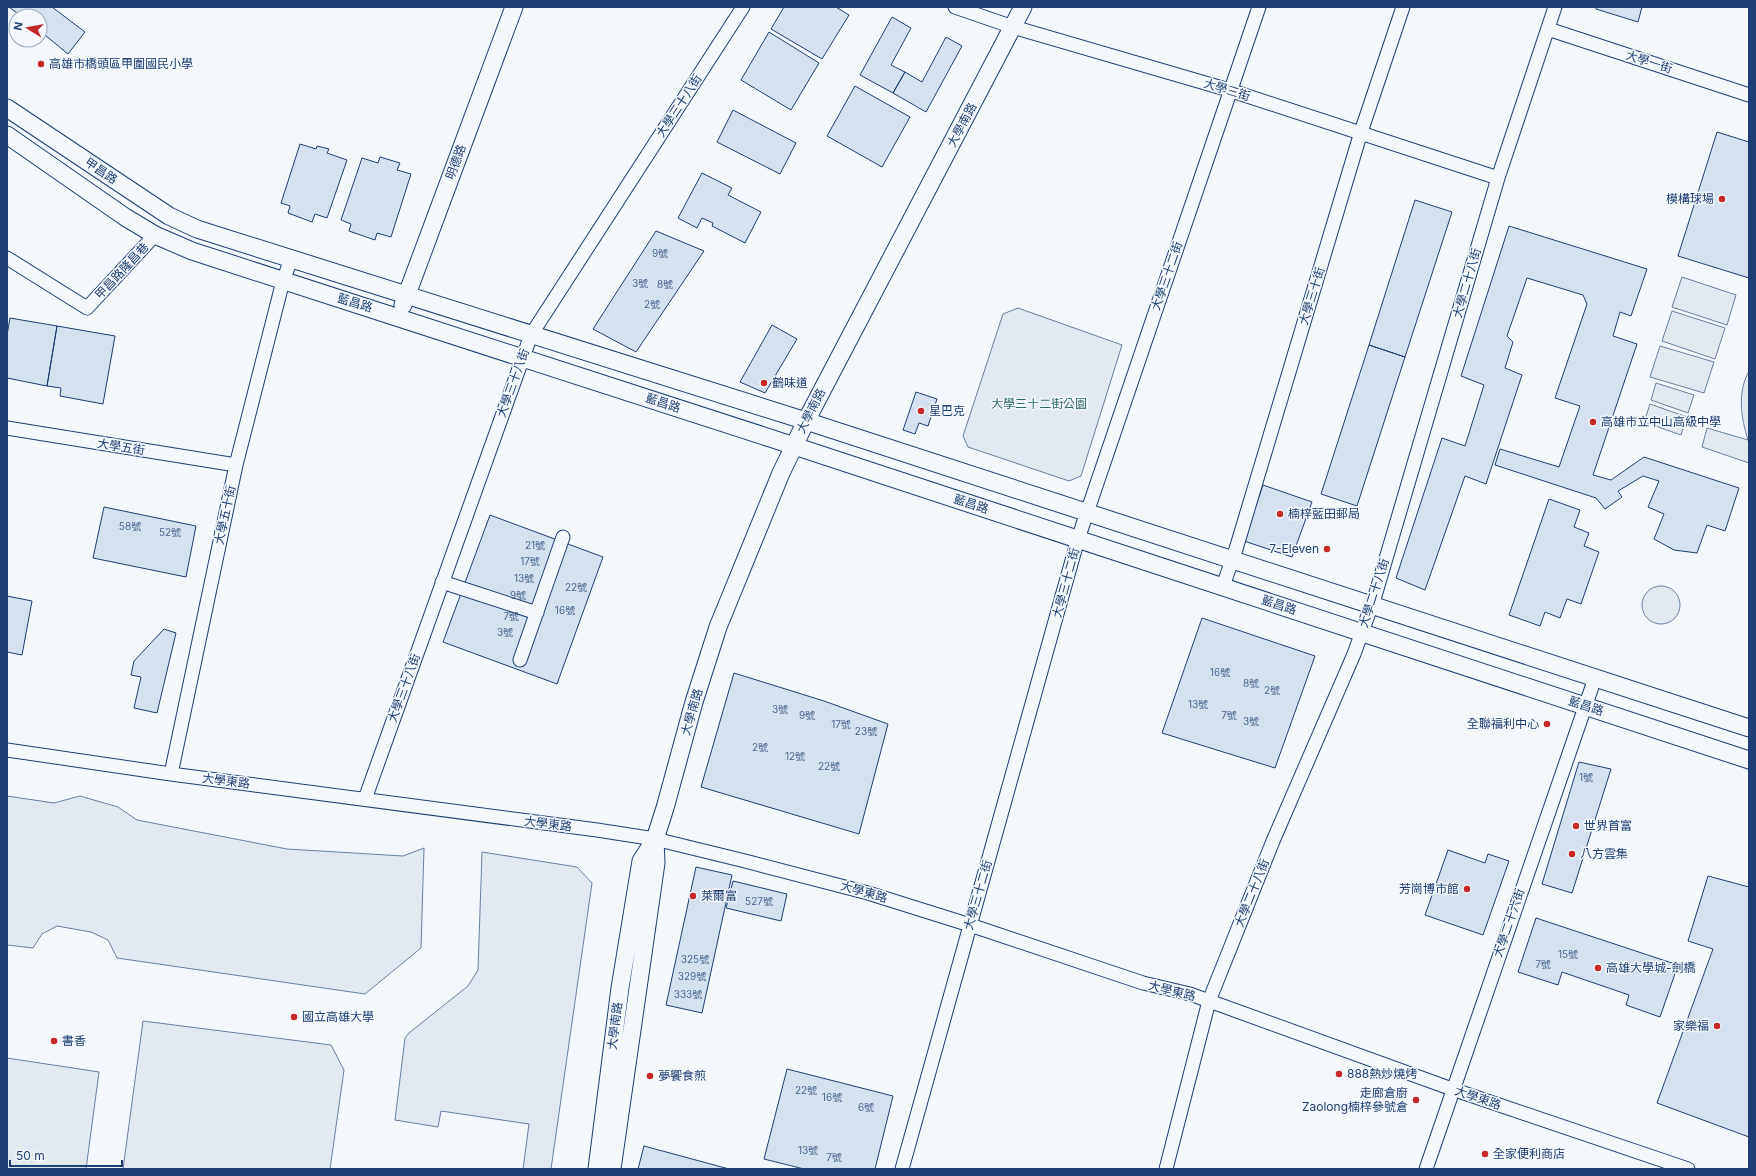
<svg xmlns="http://www.w3.org/2000/svg" width="1756" height="1176" viewBox="0 0 1756 1176" font-family="Inter,'Noto Sans TC',sans-serif">
<rect width="100%" height="100%" fill="#f4f7fb"/>
<path fill="#e3e9f0" stroke="#687fa3" d="M1682 277 1736 295 1727 325 1672 307Z
M1018 308 1122 345 1081 476 1069 481 968 447 963 436 1003 314Z
M1672 311 1725 328 1715 359 1662 341Z
M1660 346 1714 362 1704 393 1650 377Z
M1749 371V463L1702 447 1707 428 1748 440C1741 417 1737 393 1749 371Z
M1656 383 1694 395 1688 413 1651 400Z
M1650 404 1687 417 1681 435 1644 422Z
M1642 605a19 19 0 1 1 38 0a19 19 0 1 1-38 0Z
M7 796 54 803 80 796 118 807 137 820 287 849 403 856 424 848 421 948 365 994 117 958 108 940 91 932 57 926 42 934 33 948 7 945Z
M482 852 577 867 592 883 551 1169H523L529 1124 441 1111 438 1127 395 1120 405 1038 409 1033 468 986 478 970Z
M143 1021 331 1045 344 1070 330 1169H123Z
M7 1058 99 1072 86 1169H7Z"/>
<path fill="#d5e0f0" stroke="#1d3f73" d="M9 7H52L85 32 68 54 40 31V16H21Z
M784 7H836L849 15 822 59 771 29Z
M1596 7H1642L1638 22 1596 9Z
M892 17 911 28 891 65 905 72 893 93 860 75Z
M769 32 819 63 791 110 741 80Z
M946 37 962 46 926 112 893 93 905 72 922 82Z
M855 86 910 117 882 167 827 136Z
M733 110 796 143 780 174 717 142Z
M1717 132 1749 142V278L1678 256Z
M300 144 316 149 317 146 329 149 327 153 347 160 327 218 315 214 312 222 288 213 290 206 281 203Z
M380 157 400 163 397 170 411 174 391 237 377 233 375 240 349 231 351 224 341 220 362 158 378 163Z
M702 173 732 188 728 195 761 212 745 243 712 226 713 223 702 218 697 228 678 218Z
M1415 200 1452 212 1405 357 1369 345Z
M1509 226 1647 269 1631 316 1620 312 1613 336 1637 344 1593 475 1611 480 1644 457 1739 488 1725 531 1707 525 1697 553 1674 550 1654 539 1664 514 1648 507 1659 481 1643 476 1618 491 1622 497 1605 509 1596 498 1495 465 1500 449 1559 467 1580 406 1555 398 1587 304 1583 295 1527 278 1507 336 1513 342 1505 368 1522 375 1486 484 1465 476 1425 590 1396 578 1442 438 1465 446 1484 385 1461 376Z
M656 231 704 251 636 352 593 329Z
M10 318 57 326 47 386 7 378V335Z
M772 325 797 339 765 393 740 382Z
M57 326 115 336 103 404 60 396 61 388 47 386Z
M1369 345 1405 357 1357 506 1321 494Z
M916 392 937 399 928 426 919 423 915 434 903 430Z
M1263 485 1312 502 1292 557 1244 541Z
M1549 499 1580 510 1574 527 1589 533 1584 546 1599 552 1581 604 1567 599 1560 618 1545 612 1540 626 1509 615Z
M104 507 196 526 186 577 93 558Z
M490 515 603 557 557 684 443 642Z
M7 596 32 601 22 655 7 652Z
M1202 618 1315 656 1275 768 1162 733Z
M164 629 176 633 157 713 134 708 141 677 131 675 134 661Z
M734 673 824 701 888 724 859 834 701 787Z
M1579 762 1611 769 1572 893 1542 884Z
M1448 850 1485 863 1488 854 1509 861 1483 935 1425 915Z
M696 867 732 875 702 1013 666 1005Z
M1708 876 1749 887V1137L1657 1103 1713 949 1688 941Z
M733 881 787 894 781 921 726 908Z
M1536 918 1678 965 1660 1017 1626 1005 1629 995 1562 972 1558 985 1518 972Z
M787 1069 893 1096 875 1169H804L764 1159Z
M644 1146 729 1169H638Z"/>
<g fill="none" stroke-linecap="round" stroke-linejoin="round">
<defs>
<path id="minor" d="M955 7 1013 27 1229 90 1498 178
M1548 29 1749 95
M7 258 87 308 155 235
M7 428 236 465
M442 582 537 613
M1223 586 1236 549 1361 132 1403 7
M520 660 563 537
M7 750 171 774 597 830 655 839 745 861 868 893 970 925 1143 983 1190 994 1452 1089 1688 1169
M171 774 236 465 283 281 291 259
M365 799 531 335 743 7
M902 1169 1078 539 1259 7
M1166 1169 1209 1001 1273 841 1354 654 1375 596 1498 178 1555 7
M1426 1169 1595 678"/>
<path id="tertiary" d="M7 108 169 216 197 229 806 421 1749 728
M7 135 125 217 155 235 192 251 773 439 1749 760
M403 305 514 7
M597 1169 620 988 641 861 655 839 665 808 694 702 718 627 781 473 806 421 1023 7
M612 1169 656 863 655 839"/>
</defs>
<use href="#minor" stroke="#1d3f73" stroke-width="15"/>
<use href="#tertiary" stroke="#1d3f73" stroke-width="19"/>
<use href="#minor" stroke="#f4f7fb" stroke-width="13"/>
<use href="#tertiary" stroke="#f4f7fb" stroke-width="17"/>
</g>
<g fill="#c62828" stroke="#f4f7fb" stroke-width="1.5">
<circle cx="41" cy="64" r="4"/>
<circle cx="1722" cy="199" r="4"/>
<circle cx="764" cy="383" r="4"/>
<circle cx="921" cy="411" r="4"/>
<circle cx="1593" cy="422" r="4"/>
<circle cx="1280" cy="514" r="4"/>
<circle cx="1327" cy="549" r="4"/>
<circle cx="1547" cy="724" r="4"/>
<circle cx="1576" cy="826" r="4"/>
<circle cx="1572" cy="854" r="4"/>
<circle cx="1467" cy="889" r="4"/>
<circle cx="693" cy="896" r="4"/>
<circle cx="1598" cy="968" r="4"/>
<circle cx="294" cy="1017" r="4"/>
<circle cx="1717" cy="1026" r="4"/>
<circle cx="54" cy="1041" r="4"/>
<circle cx="1339" cy="1074" r="4"/>
<circle cx="650" cy="1076" r="4"/>
<circle cx="1416" cy="1100" r="4"/>
<circle cx="1485" cy="1154" r="4"/>
</g>
<g text-anchor="middle" stroke-width="3" stroke-linejoin="round" paint-order="stroke">
<g font-size="10" fill="#4b6792">
<text x="660" y="257">9號</text>
<text x="640" y="287">3號</text>
<text x="665" y="288">8號</text>
<text x="652" y="308">2號</text>
<text x="130" y="530">58號</text>
<text x="170" y="536">52號</text>
<text x="535" y="549">21號</text>
<text x="530" y="565">17號</text>
<text x="524" y="582">13號</text>
<text x="576" y="591">22號</text>
<text x="518" y="599">9號</text>
<text x="565" y="614">16號</text>
<text x="511" y="620">7號</text>
<text x="505" y="636">3號</text>
<text x="1220" y="676">16號</text>
<text x="1251" y="687">8號</text>
<text x="1272" y="694">2號</text>
<text x="1198" y="708">13號</text>
<text x="780" y="713">3號</text>
<text x="807" y="719">9號</text>
<text x="1229" y="719">7號</text>
<text x="1251" y="725">3號</text>
<text x="841" y="728">17號</text>
<text x="866" y="735">23號</text>
<text x="760" y="751">2號</text>
<text x="795" y="760">12號</text>
<text x="829" y="770">22號</text>
<text x="1586" y="781">1號</text>
<text x="759" y="905">527號</text>
<text x="1568" y="958">15號</text>
<text x="695" y="963">325號</text>
<text x="1543" y="968">7號</text>
<text x="692" y="980">329號</text>
<text x="688" y="998">333號</text>
<text x="806" y="1094">22號</text>
<text x="832" y="1101">16號</text>
<text x="866" y="1111">6號</text>
<text x="808" y="1154">13號</text>
<text x="834" y="1161">7號</text>
</g>
<g font-size="12" fill="#1d3f73" stroke="#f4f7fb">
<text transform="translate(1649 62) rotate(18)" y="4">大學一街</text>
<text transform="translate(1227 90) rotate(17)" y="4">大學三街</text>
<text transform="translate(679 106) rotate(-57)" y="4">大學三十八街</text>
<text transform="translate(962 125) rotate(-62)" y="4">大學南路</text>
<text transform="translate(456 162) rotate(-70)" y="4">明德路</text>
<text transform="translate(101 171) rotate(34)" y="4">甲昌路</text>
<text transform="translate(122 271) rotate(-47)" y="4">甲昌路隆昌巷</text>
<text transform="translate(1167 276) rotate(-71)" y="4">大學三十二街</text>
<text transform="translate(1467 283) rotate(-74)" y="4">大學二十八街</text>
<text transform="translate(1312 296) rotate(-73)" y="4">大學三十街</text>
<text transform="translate(355 303) rotate(17)" y="4">藍昌路</text>
<text transform="translate(513 383) rotate(-70)" y="4">大學三十八街</text>
<text transform="translate(663 403) rotate(18)" y="4">藍昌路</text>
<text transform="translate(811 411) rotate(-63)" y="4">大學南路</text>
<text transform="translate(121 447) rotate(9)" y="4">大學五街</text>
<text transform="translate(971 504) rotate(18)" y="4">藍昌路</text>
<text transform="translate(225 515) rotate(-78)" y="4">大學五十街</text>
<text transform="translate(1066 583) rotate(-75)" y="4">大學三十二街</text>
<text transform="translate(1374 593) rotate(-72)" y="4">大學二十八街</text>
<text transform="translate(1279 605) rotate(18)" y="4">藍昌路</text>
<text transform="translate(404 688) rotate(-70)" y="4">大學三十八街</text>
<text transform="translate(1586 706) rotate(18)" y="4">藍昌路</text>
<text transform="translate(692 712) rotate(-74)" y="4">大學南路</text>
<text transform="translate(226 781) rotate(7)" y="4">大學東路</text>
<text transform="translate(548 824) rotate(7)" y="4">大學東路</text>
<text transform="translate(864 892) rotate(16)" y="4">大學東路</text>
<text transform="translate(1252 893) rotate(-68)" y="4">大學二十八街</text>
<text transform="translate(978 895) rotate(-74)" y="4">大學三十二街</text>
<text transform="translate(1509 923) rotate(-71)" y="4">大學二十六街</text>
<text transform="translate(1172 991) rotate(14)" y="4">大學東路</text>
<text transform="translate(615 1026) rotate(-83)" y="4">大學南路</text>
<text transform="translate(1478 1098) rotate(19)" y="4">大學東路</text>
</g>
<g font-size="12" fill="#1d3f73" stroke="#f4f7fb" text-anchor="start">
<text x="49" y="68">高雄市橋頭區甲圍國民小學</text>
<text x="1714" y="203" text-anchor="end">模構球場</text>
<text x="772" y="387">鶴味道</text>
<text x="929" y="415">星巴克</text>
<text x="1601" y="426">高雄市立中山高級中學</text>
<text x="1288" y="518">楠梓藍田郵局</text>
<text x="1319" y="553" text-anchor="end">7-Eleven</text>
<text x="1539" y="728" text-anchor="end">全聯福利中心</text>
<text x="1584" y="830">世界首富</text>
<text x="1580" y="858">八方雲集</text>
<text x="1459" y="893" text-anchor="end">芳崗博市館</text>
<text x="701" y="900">萊爾富</text>
<text x="1606" y="972">高雄大學城-劍橋</text>
<text x="302" y="1021">國立高雄大學</text>
<text x="1709" y="1030" text-anchor="end">家樂福</text>
<text x="62" y="1045">書香</text>
<text x="1347" y="1078">888熱炒燒烤</text>
<text x="658" y="1080">夢饗食煎</text>
<text x="1408" y="1097" text-anchor="end">走廊倉廚<tspan x="1408" dy="14">Zaolong楠梓參號倉</tspan></text>
<text x="1493" y="1158">全家便利商店</text>
</g>
<g font-size="12" fill="#2c6c60" stroke="#f4f7fb">
<text x="1039" y="408">大學三十二街公園</text>
</g>
</g>
<rect width="1756" height="1176" fill="none" stroke="#1d3f73" stroke-width="16"/>
<g transform="translate(28 28) rotate(281)"><circle r="19" fill="#f4f7fb" stroke="#9eadc5"/>
<path d="M0-3L7 15L0 10L-7 15Z" fill="#c62828"/>
<text y="-6" font-size="11" font-weight="bold" text-anchor="middle" fill="#1d3f73">N</text>
</g>
<path d="M10 1160v6h112v-6" fill="none" stroke="#1d3f73" stroke-width="2"/>
<text x="16" y="1160" font-size="12" fill="#1d3f73" stroke="#f4f7fb" stroke-width="3" paint-order="stroke">50 m</text>
</svg>
